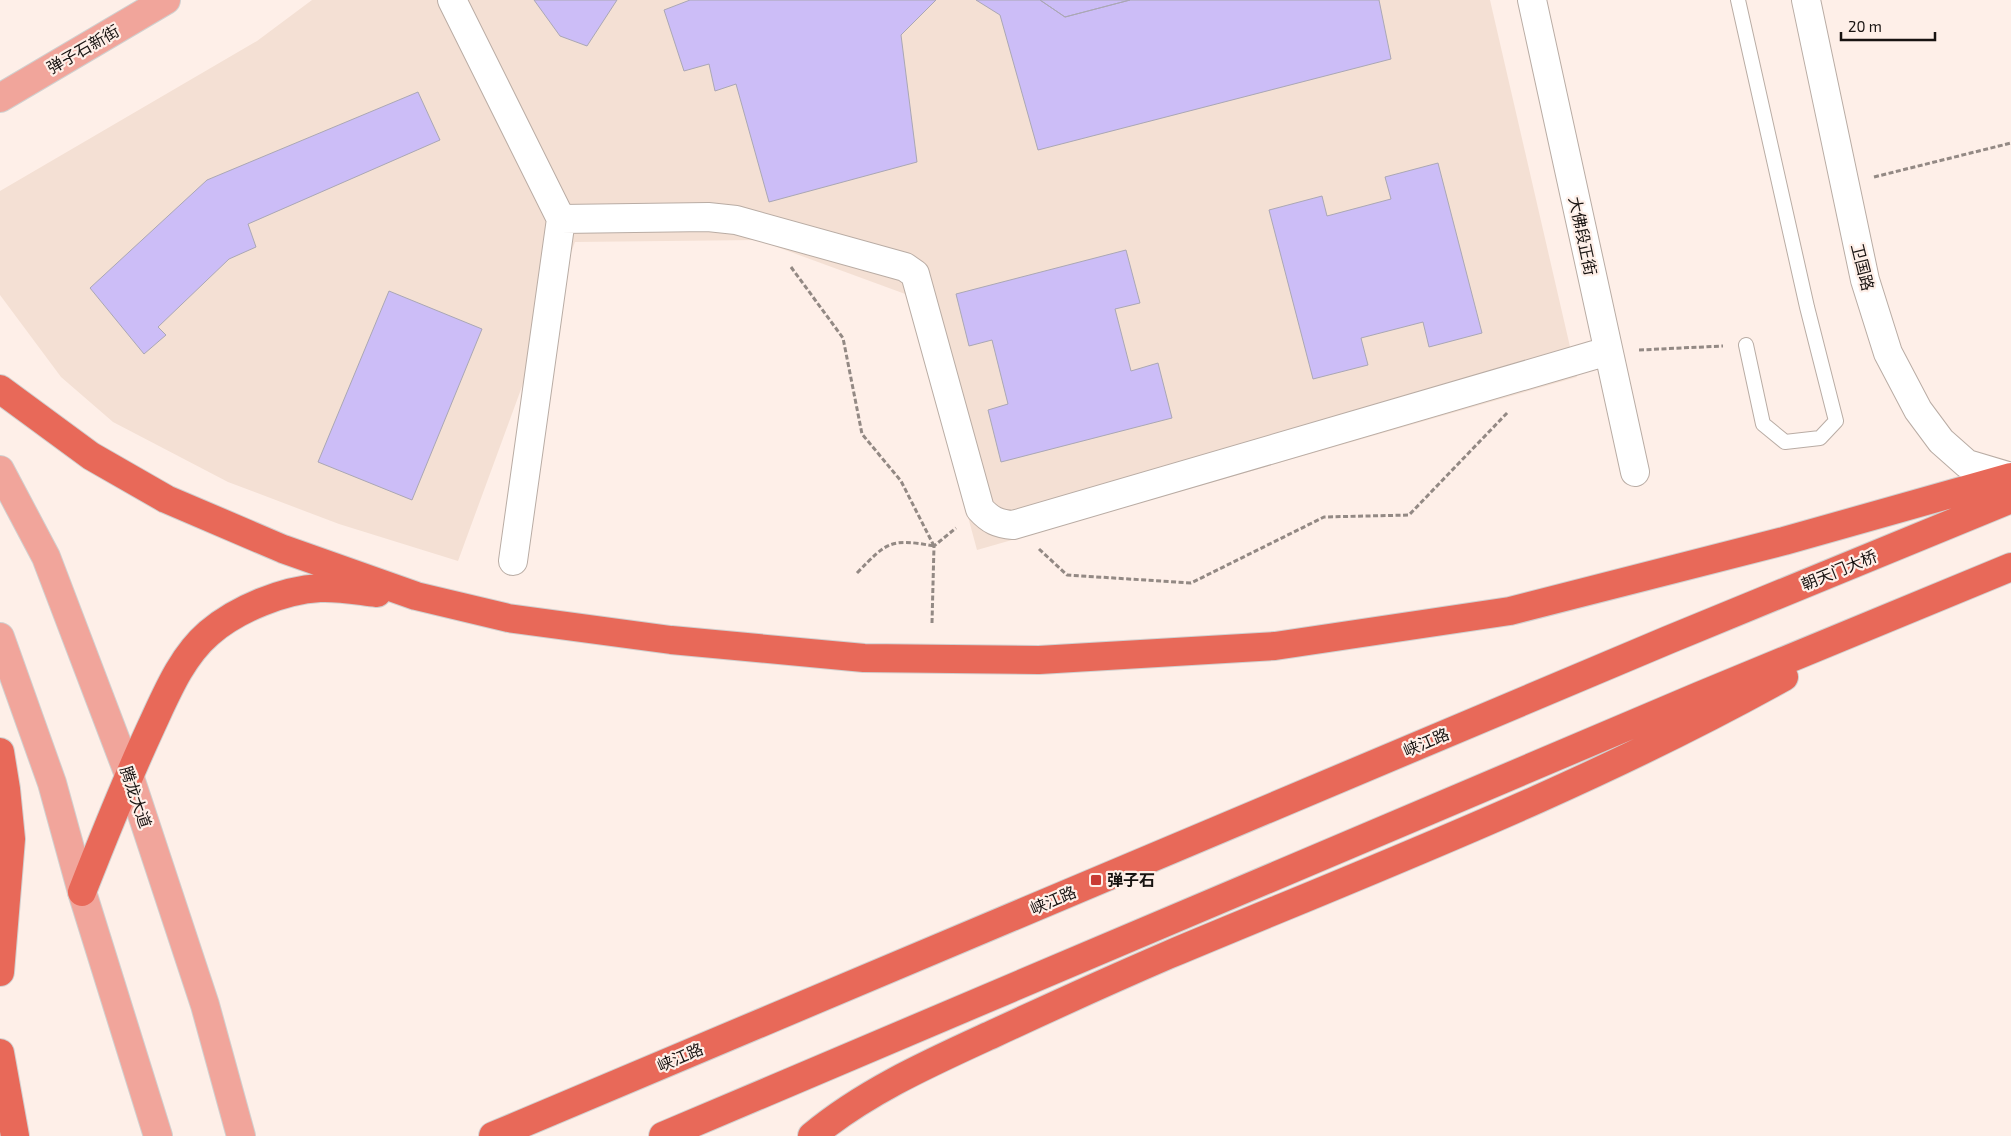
<svg xmlns="http://www.w3.org/2000/svg" width="2011" height="1136" viewBox="0 0 2011 1136" font-family="'Exo 2','Noto Sans SC',sans-serif">
<rect width="100%" height="100%" fill="#feefe8"/>
<path fill="#f4e0d4" d="M312 0H1490L1577 377 977 550 908 295 758 240 575 242 458 561 339 524 228 482 113 422 61 377 0 295V191L257 41Z"/>
<path fill="#ccbdf7" stroke="#aaa7b4" d="M534 0H617L587 46 560 36Z
M936 0 901 35 917 162 769 202 736 84 715 91 709 64 684 71 664 10 690 0Z
M976 0H1040L1065 17 1130 0H1379L1391 59 1038 150 1000 15Z
M1040 0H1130L1065 17Z
M418 92 440 140 248 224 256 247 229 259 158 327 166 335 144 354 90 288 207 180Z
M1438 163 1482 333 1429 347 1423 322 1361 338 1368 365 1313 379 1269 210 1322 196 1327 216 1391 199 1385 177Z
M1126 250 1140 303 1115 309 1131 371 1158 363 1172 418 1001 462 988 410 1008 404 992 340 969 346 956 294Z
M389 291 482 329 412 500 318 462Z"/>
<g fill="none" stroke-linecap="round" stroke-linejoin="round">
<defs>
<path id="lane" d="M1738 0 1807 307 1836 421 1820 438 1785 442 1763 424 1746 345"/>
<path id="street" d="M452 0 561 219 513 561
M1532 0 1635 472
M561 219 708 217 736 220 905 267 915 274 980 509C990 520 998 524 1013 525L1608 351"/>
<path id="secondary" d="M1806 0 1865 280 1888 353 1918 410 1941 441 1967 464 2011 477"/>
<path id="primary" d="M0 98 166 0
M0 470 46 557 129 775 205 1005 241 1136
M0 637 52 783 82 892 158 1136"/>
<path id="highway" d="M0 389 91 456 166 499 283 549 416 596 508 618 671 640 864 658 1039 660 1275 646 1510 611 1784 541 2011 477
M0 752 6 789 11 839 0 972
M82 892C104 836 126 781 151 727 166 695 181 657 209 633 237 609 283 590 320 588 339 587 359 591 377 593
M0 1053 15 1136
M493 1136 1668 640 2011 499
M663 1136 1699 696 2011 567
M812 1136C866 1091 932 1062 995 1033 1053 1006 1110 980 1168 955 1375 868 1587 787 1784 677"/>
</defs>
<use href="#lane" stroke="#b9aca4" stroke-width="16"/>
<use href="#street" stroke="#b9aca4" stroke-width="30"/>
<use href="#secondary" stroke="#b9aca4" stroke-width="30"/>
<use href="#primary" stroke="#d1d0cf" stroke-width="30"/>
<use href="#highway" stroke="#d1d0cf" stroke-width="30"/>
<path stroke="#938984" stroke-width="3" stroke-dasharray="5 2.5" stroke-linecap="butt" d="M1874 177 2011 143
M791 267 843 338 862 434 901 481 934 546
M1639 350 1723 346
M1039 549 1067 575 1191 583 1324 517 1409 515 1508 412
M857 573C887 542 890 538 934 546
M932 623 934 546 956 528"/>
<use href="#lane" stroke="#fff" stroke-width="14"/>
<use href="#street" stroke="#fff" stroke-width="28"/>
<use href="#secondary" stroke="#fff" stroke-width="28"/>
<use href="#primary" stroke="#f1a59b" stroke-width="28"/>
<use href="#highway" stroke="#e86959" stroke-width="28"/>
</g>
<rect fill="#c93b34" stroke="#feefe8" stroke-width="2" x="1090" y="874" width="12" height="12" rx="2.5"/>
<g text-anchor="middle" stroke-width="4.5" stroke-linejoin="round" paint-order="stroke">
<g font-size="16" fill="#181311" stroke="#feefe8">
<text transform="translate(83 49) rotate(-30)" y="6">弹子石新街</text>
<text transform="translate(1583 236) rotate(78)" y="6">大佛段正街</text>
<text transform="translate(1863 267) rotate(76)" y="6">卫国路</text>
<text transform="translate(1839 570) rotate(-22)" y="6">朝天门大桥</text>
<text transform="translate(1426 742) rotate(-23)" y="6">峡江路</text>
<text transform="translate(136 797) rotate(71)" y="6">腾龙大道</text>
<text transform="translate(1053 900) rotate(-23)" y="6">峡江路</text>
<text transform="translate(680 1057) rotate(-23)" y="6">峡江路</text>
</g>
<g font-size="16" font-weight="bold" fill="#181311" stroke="#feefe8" text-anchor="start">
<text x="1107" y="886">弹子石</text>
</g>
</g>
<path d="M1841 32v8h94v-8" fill="none" stroke="#181311" stroke-width="2.5"/>
<text x="1848" y="32" font-size="15" fill="#181311" stroke="#feefe8" stroke-width="4" paint-order="stroke">20 m</text>
</svg>
